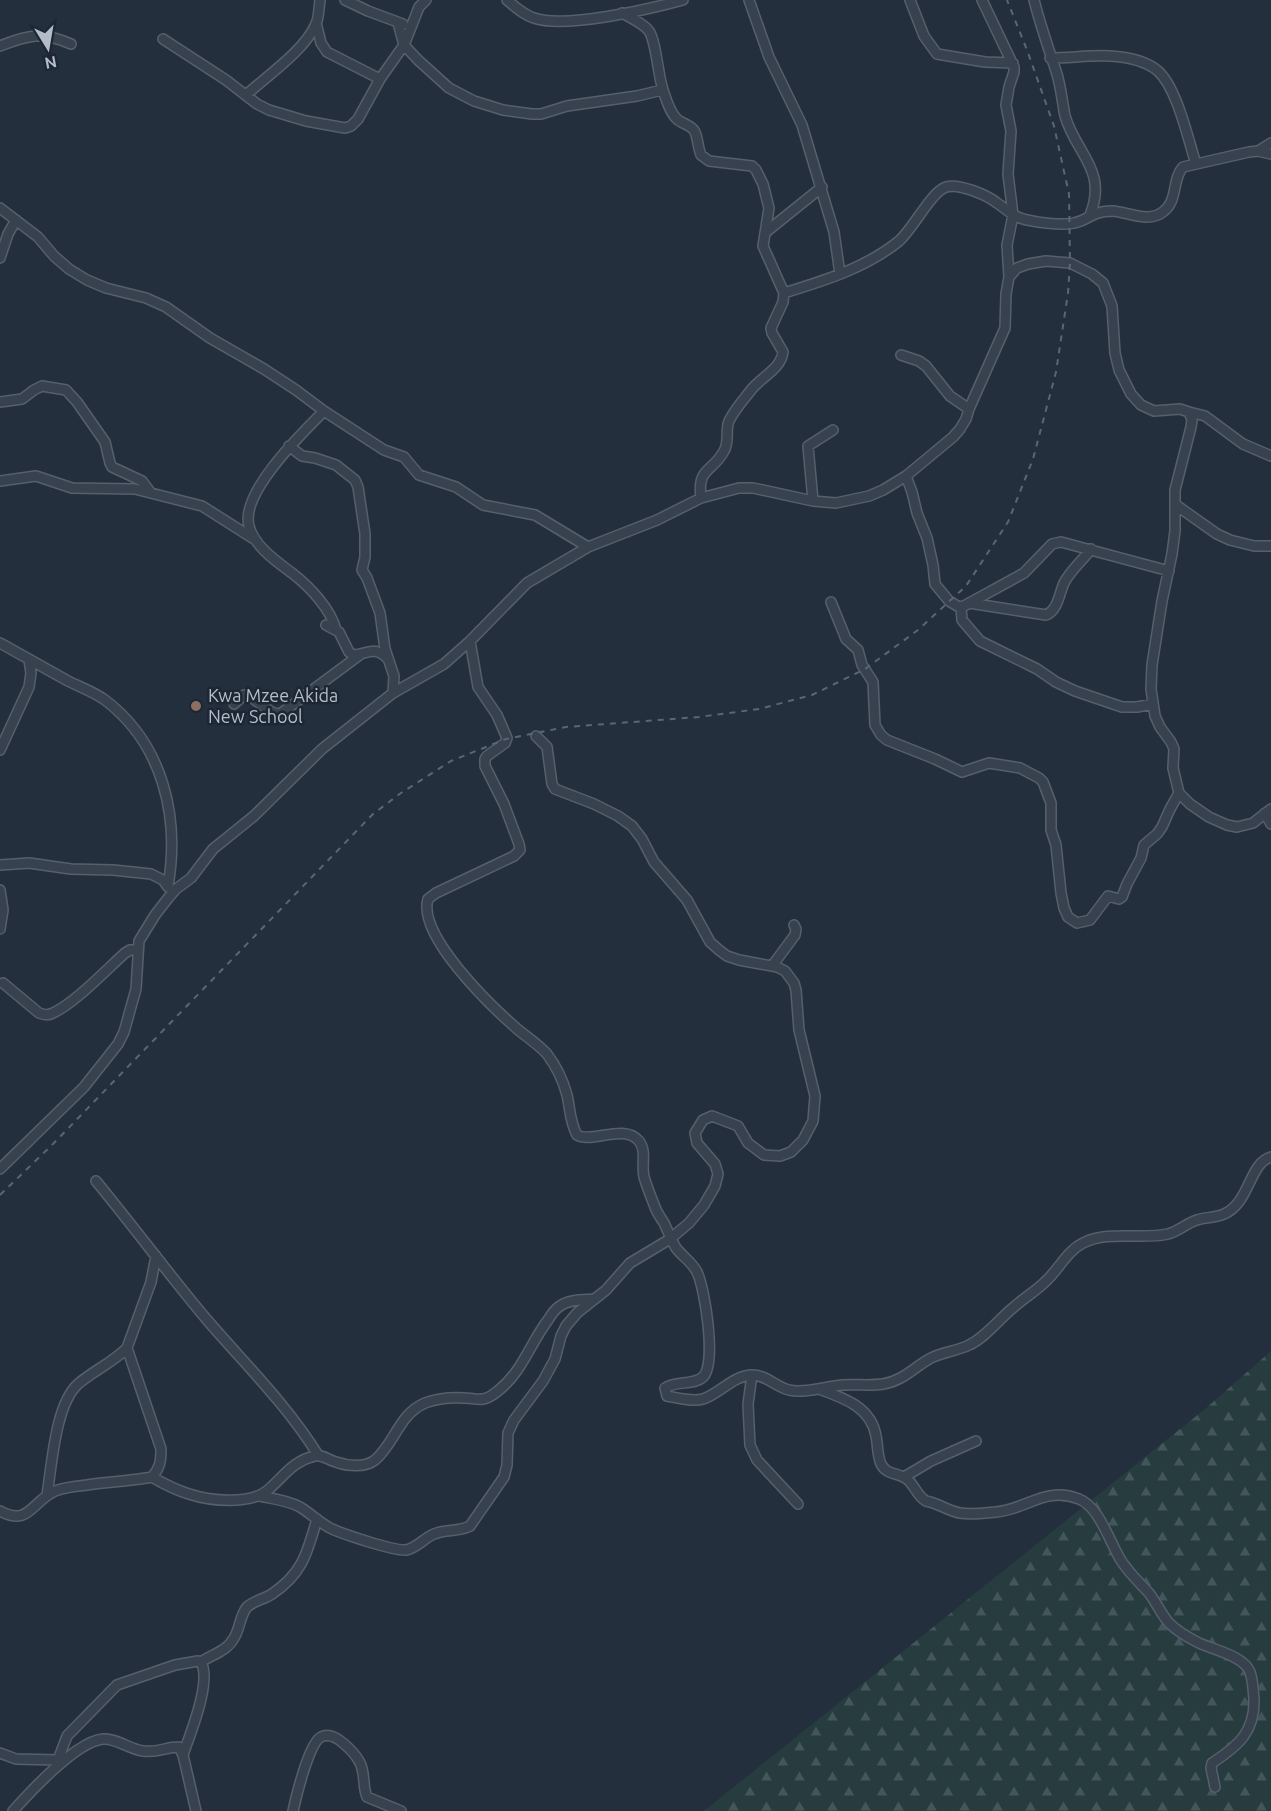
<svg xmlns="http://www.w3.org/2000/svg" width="1271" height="1811" viewBox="0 0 1271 1811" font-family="Ubuntu,sans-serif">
<defs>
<pattern id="forest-firs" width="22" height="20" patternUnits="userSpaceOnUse" patternTransform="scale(1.5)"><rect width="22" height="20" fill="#263c3f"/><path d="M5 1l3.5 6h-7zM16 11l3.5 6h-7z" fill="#435659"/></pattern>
</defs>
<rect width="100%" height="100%" fill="#242f3e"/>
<path fill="url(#forest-firs)" d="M1271 1351V1811H704L1205 1409Z"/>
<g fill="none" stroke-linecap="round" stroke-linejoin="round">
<defs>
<path id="minor" d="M345 0 368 11 403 24
M507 0C515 7 524 15 534 18 565 29 650 9 683 0
M749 0 769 57 802 125 834 232 840 274
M910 0 924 36 937 54 985 62 1013 63
M982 0 1014 67V72L1009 87 1006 105 1011 131 1008 174 1013 215 1007 245 1009 277
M1034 0C1040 24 1048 47 1056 71 1061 86 1062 101 1065 116 1076 154 1108 170 1090 215
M622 13C631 18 643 23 649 31 656 41 658 75 663 90 666 99 670 113 677 119 682 124 692 125 695 132 698 139 698 148 701 155L709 161 752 166 756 170 763 184 769 208 763 246 784 293 783 302 771 328 772 333 783 352C781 369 761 377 751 390 745 398 730 415 728 424 726 433 729 443 724 451 712 473 697 467 701 498
M316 23 321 43 327 52 380 79
M398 23 404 45 418 60 449 88 474 101 503 110 532 114H541L567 106 637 96 662 90
M163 39 226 80 257 104 269 110 306 121 345 128 351 126 358 119 380 79 404 45 419 7 426 0
M0 46C28 35 43 31 71 44
M1050 58C1070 58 1090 55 1110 56 1127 57 1145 60 1158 71 1177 88 1188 139 1196 164
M246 95C268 75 304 51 316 24 319 17 319 7 320 0
M1258 151 1271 143
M0 208 38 237 54 256 69 269 87 280 106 288 146 298 166 307 210 338 264 369 296 390 324 411 384 450 404 457 419 475 456 487 483 505 535 515 588 547
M766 232 822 187
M0 258 8 234 16 220
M784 293C823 281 866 268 899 241 913 229 931 192 946 187 959 183 987 195 997 203 1005 208 1011 215 1020 218 1032 222 1061 226 1074 223 1089 220 1092 211 1112 211 1129 212 1149 224 1164 211 1178 200 1172 179 1183 167L1249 152 1258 151 1271 154
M901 355 919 361 926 366 950 396 969 409
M0 402 22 399 34 390 42 386 66 390 77 402 105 442 110 463 112 467 142 481 151 493
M324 411C302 433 240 493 249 526 254 546 276 561 292 573 309 586 331 609 336 630
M1189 412 1205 416 1243 444 1271 456
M289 446 302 456 315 458 336 465 355 480 358 487 365 534V557L362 570 367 578 380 613 385 649 394 676 393 693
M906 476 912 492 917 513 927 538 933 565 935 584 949 601 959 607 964 606 1024 573 1052 544 1061 542 1169 571
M0 481 36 476 72 488 135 489 202 506 254 539
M813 501 808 446 833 430
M1176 505 1217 534 1230 540 1254 546H1271
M831 602 846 639 858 650 862 665 873 682 875 725 881 735 887 740 935 759 962 772 989 763 1020 768 1039 778 1043 782 1051 803V830L1056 845 1061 893 1064 908 1068 917 1077 923 1090 920 1108 896 1119 899 1122 897 1127 884 1141 858 1144 845 1157 834 1162 827 1170 809 1179 793
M969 603 1046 615C1058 610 1059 594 1064 583 1070 571 1083 560 1091 549
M961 607 962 620 980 641 1037 669 1056 682 1075 691 1122 707H1137L1153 704
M326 625 339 632 349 652 353 655C369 654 374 645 388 659
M470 641 478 687 497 715 507 738 505 743 487 756 485 759V766L504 804 519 844 520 850 514 856 436 893 428 899C417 935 490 1005 515 1027 525 1036 538 1044 547 1054 556 1066 563 1080 567 1095 570 1108 570 1123 577 1135 591 1144 624 1123 639 1141 647 1151 641 1165 644 1177 647 1187 651 1197 655 1207 657 1213 661 1218 664 1223 668 1231 671 1240 676 1248 683 1257 692 1262 697 1272 705 1289 716 1360 704 1376 695 1386 676 1380 665 1388L667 1396C678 1398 693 1402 703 1399 719 1394 733 1376 751 1375 765 1374 776 1387 789 1390 804 1394 827 1386 843 1385 856 1384 870 1386 883 1384 903 1381 914 1367 931 1358 943 1352 957 1351 969 1345 985 1338 1000 1318 1014 1307 1024 1298 1036 1291 1046 1281 1059 1269 1067 1251 1083 1243 1108 1230 1142 1240 1168 1234 1179 1231 1187 1223 1197 1220 1206 1217 1215 1218 1224 1214 1250 1203 1249 1163 1271 1157
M0 643C23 656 45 668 68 681 80 687 94 692 105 700 163 744 180 817 168 886
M234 704 244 695H248L273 713 280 714 361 654
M0 750 29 687 31 673 29 660
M1265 813 1271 824
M0 865 29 863 71 869 113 870 151 874 163 880 168 887
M0 890 3 910 0 929
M772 966 795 935 796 929 794 925
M3 983 39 1013C44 1015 48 1016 53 1013 75 1003 106 970 125 953L130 950H138
M0 1169 84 1087 118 1044 124 1032 136 989 139 941 155 915 169 897 176 889 191 878 213 849 254 816 322 749 393 693 444 664 470 641 527 583 588 547 657 520 701 498 739 488H753L813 501 836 503 869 496 883 490 906 476 953 437 960 429 966 419 969 409 1005 328 1006 294 1009 277 1017 268 1028 264 1046 261 1070 263 1092 274 1103 283 1112 306 1115 353 1119 370 1131 394 1141 405 1154 411 1180 409 1189 412 1192 420 1191 427 1175 490V531L1172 554 1162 601 1152 665 1151 689 1155 716 1160 727 1171 742 1174 749 1173 768 1179 793 1190 804 1209 817 1227 825 1237 827 1253 823 1271 809
M96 1181C134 1227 169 1275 208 1321 246 1365 287 1405 318 1455
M752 1375 748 1404 750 1445 757 1460 798 1504
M819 1389C844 1398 871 1407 876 1436 878 1445 877 1455 881 1464 887 1476 899 1472 908 1480 915 1486 917 1496 926 1501 938 1503 948 1511 960 1513 971 1515 985 1513 996 1512 1028 1509 1045 1486 1079 1499 1100 1507 1110 1544 1122 1562 1130 1574 1140 1583 1149 1593 1156 1602 1161 1614 1169 1623 1177 1631 1189 1638 1199 1643 1214 1650 1244 1656 1250 1672 1253 1680 1253 1690 1254 1699 1255 1732 1238 1746 1212 1763L1211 1768 1215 1787
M152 1477C164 1484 176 1490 189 1494 210 1501 250 1505 268 1490 283 1477 294 1460 315 1456 322 1454 328 1460 336 1462 347 1466 365 1468 375 1460 395 1443 399 1414 425 1403 438 1398 452 1397 465 1398 471 1398 477 1400 483 1399 490 1398 494 1394 499 1390 522 1372 531 1342 548 1320 551 1315 555 1309 560 1306 569 1299 584 1300 595 1299
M904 1477 931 1461 976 1441
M47 1495C52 1465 55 1405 78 1384 93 1371 112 1363 127 1348
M259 1496C273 1499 287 1500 300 1507 310 1513 319 1522 330 1528 342 1534 394 1551 406 1550 417 1548 424 1538 434 1534 446 1529 459 1532 470 1526L504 1477 507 1465 508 1433 514 1420 543 1381 555 1359 561 1336 566 1326 577 1313 606 1290 630 1263 670 1239 689 1223 704 1205 715 1186 718 1174 715 1164 697 1143 695 1133 703 1120 712 1116 738 1126 748 1143 764 1155 780 1156 791 1152 803 1140 813 1121 815 1096 799 1030 796 990 794 983 785 971 777 967 739 960 727 956 719 950 710 942 687 900 654 862 642 839 632 826 618 816 594 804 555 789 552 784 547 747 536 736
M0 1511C29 1527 32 1501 55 1491 65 1487 77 1486 87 1485 109 1482 130 1481 152 1477 160 1468 161 1461 161 1449L127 1348 151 1282 156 1256
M201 1662C213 1654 227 1651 234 1638 240 1629 240 1615 247 1607 253 1601 265 1599 272 1594 303 1573 307 1553 317 1519
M0 1753 16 1759 58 1760
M57 1766 58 1760 67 1736 117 1685 175 1665 198 1661 201 1662C212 1682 190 1734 183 1755
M13 1811C30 1792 77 1741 103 1739 116 1738 129 1749 143 1751 159 1753 165 1747 179 1747L183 1755 196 1811
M293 1811C296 1797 309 1743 321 1737 329 1733 337 1738 343 1743 349 1748 355 1754 359 1761 366 1772 362 1786 367 1797L401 1811"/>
</defs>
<use href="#minor" stroke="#565f6c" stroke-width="12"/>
<use href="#minor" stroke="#38414e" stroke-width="9"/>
<path stroke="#5a6575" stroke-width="2" stroke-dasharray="6 6" stroke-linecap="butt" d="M0 1195 53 1144 373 814 401 793 451 761 506 739 566 727 699 717 759 709 812 695 865 669 918 630 966 586 1008 522 1033 459 1056 372 1068 293 1070 263 1069 194 1054 126 1027 50 1007 0"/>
</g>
<circle fill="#8d6e63" stroke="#1d2633" stroke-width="2" cx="196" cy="706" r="6"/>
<g text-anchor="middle" stroke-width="5" stroke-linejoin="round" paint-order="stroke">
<g font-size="18" fill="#b4bcc9" stroke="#1d2633" text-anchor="start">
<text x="208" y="702">Kwa Mzee Akida<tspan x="208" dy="21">New School</tspan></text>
</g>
</g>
<g transform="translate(48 48) rotate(169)" stroke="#1d2633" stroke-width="4.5" paint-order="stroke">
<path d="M0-4.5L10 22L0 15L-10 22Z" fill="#b4bcc9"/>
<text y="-9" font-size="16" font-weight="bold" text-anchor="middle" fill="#b4bcc9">N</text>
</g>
</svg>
